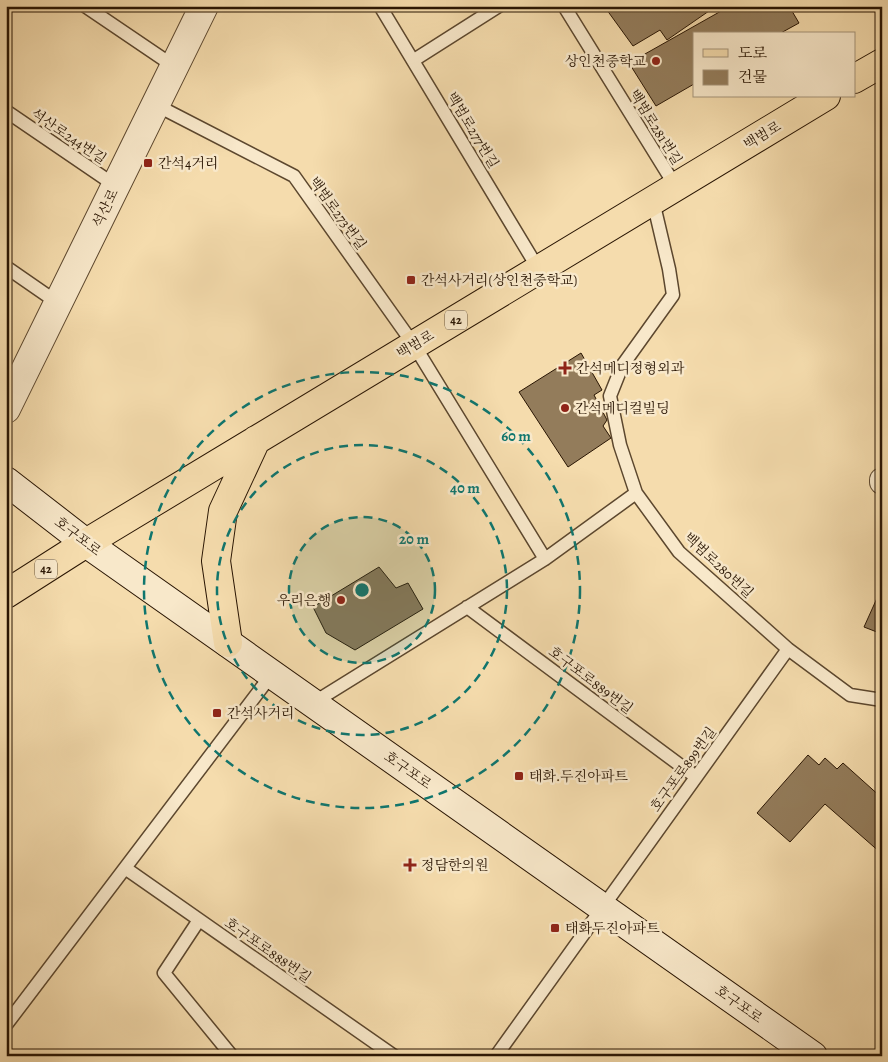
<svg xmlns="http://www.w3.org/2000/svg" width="888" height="1062" viewBox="0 0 888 1062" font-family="Alegreya,'Noto Serif KR',serif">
<rect width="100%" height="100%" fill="#f5dcad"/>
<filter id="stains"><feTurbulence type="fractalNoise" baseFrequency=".004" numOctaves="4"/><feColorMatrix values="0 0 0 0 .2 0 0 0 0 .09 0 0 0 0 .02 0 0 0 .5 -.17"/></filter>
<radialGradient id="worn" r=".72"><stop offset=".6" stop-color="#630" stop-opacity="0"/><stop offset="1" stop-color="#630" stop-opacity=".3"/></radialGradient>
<path fill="#937c5b" stroke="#291503" d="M604 6H705L709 11 667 40 660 30 633 46Z
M730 6H789L799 23 779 34H694V84L656 106 629 63Z
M581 353 602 390 594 395 607 420 603 426 611 438 568 467 519 392Z
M379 567 396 588 408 583 423 609 355 650 326 633 313 607Z
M882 587V634L864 627Z
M808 755 819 765 825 758 837 769 843 763 882 798V854L825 804 790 842 757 813Z"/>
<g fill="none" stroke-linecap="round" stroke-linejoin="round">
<defs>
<path id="service" d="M85 6 175 67
M380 6 539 270
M564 6 676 187
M414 60 499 6
M156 105 294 176 414 345 545 559
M6 111 116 186
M653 201 669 269 673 295 622 366 610 396 620 445 636 493 679 552 788 649 850 695 882 700
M6 267 58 303
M467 607 696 777
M313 703 545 559 636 493
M125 868 394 1056
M199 920 164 973 232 1056
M6 1025 272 674
M496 1056 788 649"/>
<path id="minor" d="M882 480V482"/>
<path id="tertiary" d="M6 409 204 6"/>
<path id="secondary" d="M6 481 86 543 813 1056"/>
<path id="primary" d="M854 79 882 63
M6 594 86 543 826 96
M228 643 216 561 223 511 256 440"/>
</defs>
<use href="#service" stroke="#5c472e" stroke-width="15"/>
<use href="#minor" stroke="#5c472e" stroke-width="26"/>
<use href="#tertiary" stroke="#5c472e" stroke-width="30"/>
<use href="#secondary" stroke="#291503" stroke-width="30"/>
<use href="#primary" stroke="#291503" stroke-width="30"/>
<use href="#service" stroke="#f8e8ca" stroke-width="12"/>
<use href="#minor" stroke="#f8e8ca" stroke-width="24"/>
<use href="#tertiary" stroke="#f8e8ca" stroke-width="28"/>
<use href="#secondary" stroke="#f8e8ca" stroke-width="28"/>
<use href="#primary" stroke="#f5dcad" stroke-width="28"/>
</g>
<circle cx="362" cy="590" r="73" fill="#0f766e" fill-opacity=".12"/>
<g fill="none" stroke="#0f766e" stroke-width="2.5" stroke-dasharray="9 6">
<circle cx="362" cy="590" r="73"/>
<circle cx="362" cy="590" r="145"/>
<circle cx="362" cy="590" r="218"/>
</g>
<g fill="#8f2418" stroke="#f8e8ca" stroke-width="2">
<circle cx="656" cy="61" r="5"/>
<rect x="143" y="158" width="10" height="10" rx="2.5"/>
<rect x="406" y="275" width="10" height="10" rx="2.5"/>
<path d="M562.5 360.5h5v5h5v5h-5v5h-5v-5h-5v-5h5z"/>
<circle cx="565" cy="408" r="5"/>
<circle cx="341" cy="600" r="5"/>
<rect x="212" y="708" width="10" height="10" rx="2.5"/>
<rect x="514" y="771" width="10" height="10" rx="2.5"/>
<path d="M407.5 857.5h5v5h5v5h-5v5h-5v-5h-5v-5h5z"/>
<rect x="550" y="923" width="10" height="10" rx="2.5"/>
</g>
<g text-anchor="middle" stroke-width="5" stroke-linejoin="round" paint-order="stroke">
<g fill="#f8e8ca" stroke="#67543f" stroke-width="1">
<rect x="445" y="310.5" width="22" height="19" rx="4"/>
<rect x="35" y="559.5" width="22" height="19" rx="4"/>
</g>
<g font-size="12" font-weight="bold" fill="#291503">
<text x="456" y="324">42</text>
<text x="46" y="573">42</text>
</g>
<g font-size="14" fill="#291503" stroke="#f8e8ca" text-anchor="start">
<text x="646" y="66" text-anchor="end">상인천중학교</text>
<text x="158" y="168">간석4거리</text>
<text x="421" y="285">간석사거리(상인천중학교)</text>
<text x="576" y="373">간석메디정형외과</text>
<text x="575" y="413">간석메디컬빌딩</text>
<text x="331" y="605" text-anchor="end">우리은행</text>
<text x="227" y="718">간석사거리</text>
<text x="529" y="781">태화.두진아파트</text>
<text x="421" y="870">정담한의원</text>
<text x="565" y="933">태화두진아파트</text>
</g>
<g font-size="14" fill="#291503" stroke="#f8e8ca">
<text transform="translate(656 127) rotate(58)" y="5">백범로281번길</text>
<text transform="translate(473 130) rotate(59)" y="5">백범로277번길</text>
<text transform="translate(762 135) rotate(-31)" y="5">백범로</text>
<text transform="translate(69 136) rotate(34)" y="5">석산로244번길</text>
<text transform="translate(105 208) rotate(-64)" y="5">석산로</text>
<text transform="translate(338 213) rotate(54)" y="5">백범로273번길</text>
<text transform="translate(415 344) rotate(-31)" y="5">백범로</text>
<text transform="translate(78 536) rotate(37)" y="5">호구포로</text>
<text transform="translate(719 565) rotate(43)" y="5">백범로280번길</text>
<text transform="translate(591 680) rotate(37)" y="5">호구포로889번길</text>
<text transform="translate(683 769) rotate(-54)" y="5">호구포로899번길</text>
<text transform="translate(408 770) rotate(35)" y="5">호구포로</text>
<text transform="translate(268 950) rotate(35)" y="5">호구포로888번길</text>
<text transform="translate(739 1004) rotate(35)" y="5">호구포로</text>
</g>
</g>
<circle cx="362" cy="590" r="8" fill="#0f766e" stroke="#f8e8ca" stroke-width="2.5"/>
<g font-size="15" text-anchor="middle" font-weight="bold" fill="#0f766e" stroke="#f8e8ca" stroke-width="5" stroke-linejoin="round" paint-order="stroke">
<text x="516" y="441">60 m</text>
<text x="465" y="493">40 m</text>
<text x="414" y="544">20 m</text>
</g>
<rect width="888" height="1062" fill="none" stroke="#f5dcad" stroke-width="25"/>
<rect x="8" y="8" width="873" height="1047" fill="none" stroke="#291503" stroke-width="2.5"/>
<rect x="12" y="12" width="863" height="1037" fill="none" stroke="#291503"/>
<rect x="693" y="32" width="162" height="65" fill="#f8e8ca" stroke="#a5947a"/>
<rect x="703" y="49" width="25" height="8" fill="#f5dcad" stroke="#a5947a"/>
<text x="738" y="58" font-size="15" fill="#291503">도로</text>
<rect x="703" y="70" width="25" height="15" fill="#937c5b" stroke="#a5947a"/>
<text x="738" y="82" font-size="15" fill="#291503">건물</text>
<rect width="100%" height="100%" filter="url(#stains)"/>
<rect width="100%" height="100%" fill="url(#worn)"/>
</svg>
